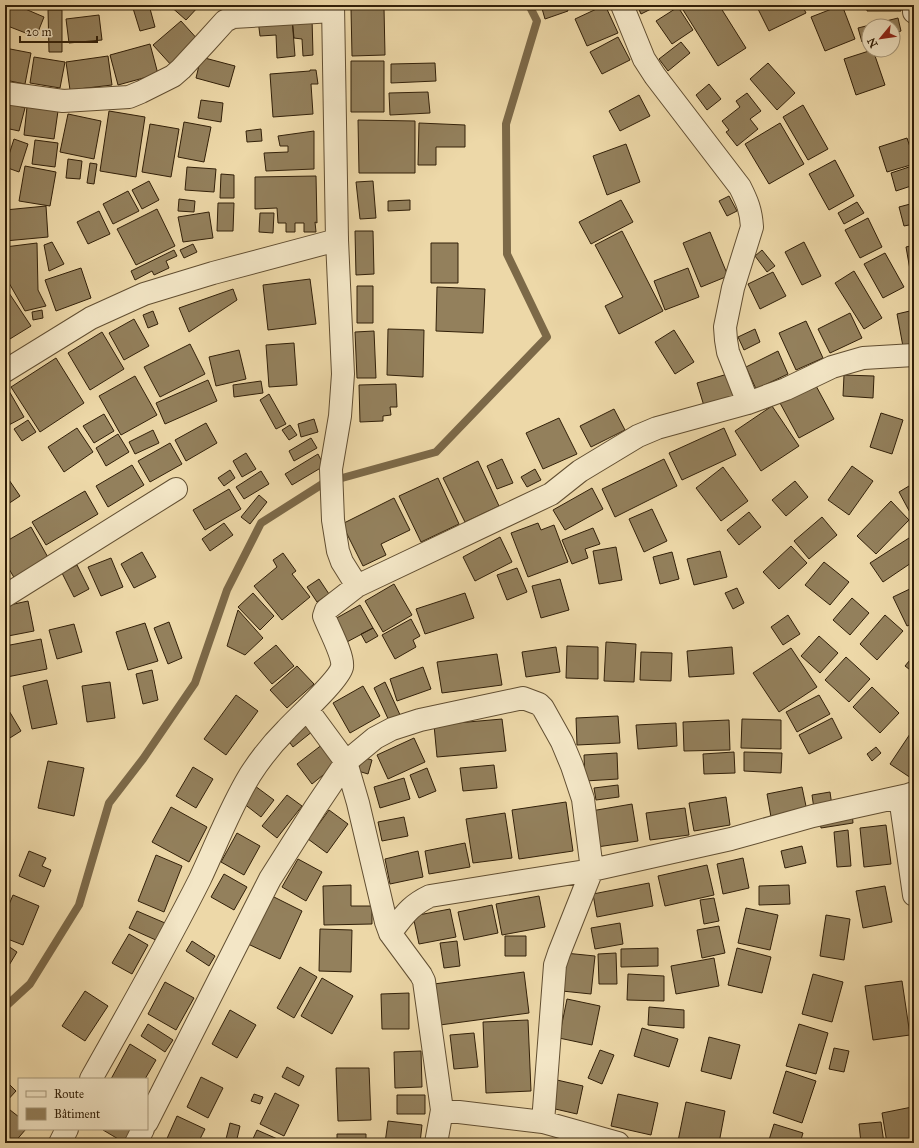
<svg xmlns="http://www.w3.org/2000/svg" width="919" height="1148" viewBox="0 0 919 1148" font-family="'IM FELL Great Primer',serif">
<rect width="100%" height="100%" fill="#edd8a8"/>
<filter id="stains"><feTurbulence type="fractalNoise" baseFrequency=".005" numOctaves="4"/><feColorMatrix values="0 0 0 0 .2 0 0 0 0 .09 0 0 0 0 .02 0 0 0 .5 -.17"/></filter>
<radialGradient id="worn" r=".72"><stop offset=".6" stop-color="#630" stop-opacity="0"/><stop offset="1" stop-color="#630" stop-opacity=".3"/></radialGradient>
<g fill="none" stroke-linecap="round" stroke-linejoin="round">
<path stroke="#7c6948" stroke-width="8" d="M5 1007 30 984 79 905 109 803 143 759 195 683 227 590 261 523 324 483 436 452 547 337 507 254 506 124 537 21 529 5"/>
</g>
<path fill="#93805c" stroke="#322009" d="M5 5H16L44 17 36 37 5 25Z
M132 5H149L155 27 140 31Z
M169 5H200L186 20Z
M541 5H566L568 11 545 19Z
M605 5 618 33 587 46 575 19Z
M637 5H659L641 14Z
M680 5H719L746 48 718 66Z
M756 5H802L806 13 769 31Z
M842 5 855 39 825 51 811 17Z
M867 5H901V11H867Z
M678 7 693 30 672 44 656 21Z
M384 8 385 55 352 56 351 9Z
M48 10H62V52H49Z
M99 15 102 40 69 43 66 19Z
M292 18 295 56 277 58 276 35 260 36 258 20Z
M292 18H312L313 55 303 56 302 39 294 38Z
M898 18 901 31 893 34V26H869V40L862 42 858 28Z
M181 21 200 42 172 66 153 45Z
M618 37 630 60 602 74 590 52Z
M681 42 690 53 668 71 659 59Z
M150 44 158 74 118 85 110 55Z
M5 48 31 53 25 84 5 80Z
M872 50H873L885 85 856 95 844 59Z
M108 56 112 85 70 90 66 62Z
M34 57 65 62 60 88 30 83Z
M201 57 235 66 229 87 196 78Z
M351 61H384V112H351Z
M435 63 436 81 391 83V64Z
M768 63 795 93 777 110 750 79Z
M310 70H316L318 84H311L313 114 273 117 270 74 310 71Z
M709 84 721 99 707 110 696 95Z
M428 92 430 113 390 115 389 93Z
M747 93 761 111 750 119 758 129 737 146 726 132 729 130 722 121 740 107 736 101Z
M639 95 650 116 620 131 609 111Z
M201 100 223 103 221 122 198 118Z
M5 102 25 108 19 131 5 128Z
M803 105 828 149 808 160 783 117Z
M27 107 58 111 54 139 24 135Z
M109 111 145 117 136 177 100 171Z
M68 114 101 121 94 159 60 152Z
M358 120 415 121V173H359Z
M184 122 211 127 204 162 178 157Z
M419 123 465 125V147H436V165H418Z
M780 123 804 164 769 184 745 144Z
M150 124 179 129 171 177 142 172Z
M261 129 262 141 247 142 246 131Z
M314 131V169L266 171 264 153 288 152V146H280L278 136Z
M907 138 914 159V164L887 172 879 147Z
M14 139 28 144 19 172 5 167Z
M35 140 58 143 55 167 32 164Z
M626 144 640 182 607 195 593 156Z
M68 159 82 161 80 179 66 178Z
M835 160 854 196 829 210 809 174Z
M90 163 97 164 94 184 87 183Z
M25 166 56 172 50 206 19 201Z
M912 166 914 171V185L896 191 891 173Z
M187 167 216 169 214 192 185 190Z
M221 174 234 175V198H220Z
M316 176 317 223 315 222 316 232H304V223H295V232H286V223H278L277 208 255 209V177Z
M149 181 159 200 142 209 132 190Z
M373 181 376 218 360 219 356 182Z
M128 191 139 211 113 224 103 204Z
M729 196 737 211 727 216 719 201Z
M179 199 195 201 194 212 178 211Z
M410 200V210L388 211V201Z
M621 200 633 222 591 244 579 222Z
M857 202 864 213 844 224 838 213Z
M218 203H234L233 231H217Z
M914 203V224L904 226 899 207Z
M46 206 48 237 5 241V210Z
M157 209 175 246 136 265 117 229Z
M99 211 110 234 88 244 77 222Z
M209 212 213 238 183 242 178 217Z
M260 213H274L273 233 259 232Z
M868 218 882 247 860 258 845 230Z
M355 231H373L374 274 356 275Z
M622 231 663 311 619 334 605 306 623 297 595 245Z
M710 232 728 276 701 287 683 243Z
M52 242 64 264 49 271 44 245Z
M804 242 821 276 802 285 785 252Z
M37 243 38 290 46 306 25 311 5 276V247Z
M431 243H458V283H431Z
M193 244 197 252 184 258 180 250Z
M914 245V281H912L906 247Z
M174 250 177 256 166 261 169 268 154 275 152 271 135 280 131 271Z
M762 250 775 266 767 272 755 256Z
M885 253 904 287 883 298 864 264Z
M81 268 91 298 56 311 45 280Z
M688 268 699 297 665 310 654 281Z
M854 271 882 318 864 329 835 283Z
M773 272 786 296 760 309 748 284Z
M310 279 316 324 268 330 263 285Z
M357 286H373V323H357Z
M5 287 31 326 5 342Z
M437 287 485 289 483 333 436 331Z
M233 289 237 300 189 332 179 308Z
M42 310 43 318 33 320 32 312Z
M914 310V350L904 352 897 314Z
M153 311 158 324 148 328 143 315Z
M850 313 862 338 830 353 818 329Z
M134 319 149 346 124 360 109 333Z
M806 321 823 358 796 370 779 333Z
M388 329 424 330 423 377 387 375Z
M755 329 760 342 744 350 738 337Z
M674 330 694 362 675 374 655 342Z
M374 331 376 378H357L355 332Z
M102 332 124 369 90 390 68 353Z
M294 343 297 385 269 387 266 345Z
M190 344 205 374 160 397 144 367Z
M239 350 246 379 216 386 209 357Z
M778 351 788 374 756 389 746 367Z
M56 358 84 403 40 432 11 387Z
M731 373 738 397 704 406 697 383Z
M844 375 874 376 873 398 843 396Z
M135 376 157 415 121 435 99 396Z
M208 380 217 401 165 424 156 403Z
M261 381 263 393 234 397 233 385Z
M396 384 397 407H390L391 415 383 416V421L360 422 359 385Z
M815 384 834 419 799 438 780 403Z
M9 391 24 417 5 427V393Z
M269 394 286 424 276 429 260 400Z
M772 406 799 446 761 471 735 431Z
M614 409 625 430 591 447 580 426Z
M881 413 903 420 892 454 870 447Z
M104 414 114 431 94 443 83 426Z
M559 418 577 454 543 469 526 433Z
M314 419 318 432 301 437 298 424Z
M28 420 36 432 22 441 14 429Z
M206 423 217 443 186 461 175 440Z
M290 425 297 435 289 440 282 430Z
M77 428 93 452 64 472 48 447Z
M724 428 736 455 682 480 669 453Z
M153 430 159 443 135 454 129 442Z
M118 434 129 452 106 466 96 448Z
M311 438 317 448 294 461 289 451Z
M170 443 182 464 150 482 138 461Z
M246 453 256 469 242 477 233 461Z
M318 454 324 466 292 485 285 474Z
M502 459 513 483 497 489 487 466Z
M664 459 677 486 615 517 602 489Z
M478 461 499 506 465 522 443 478Z
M132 465 144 485 108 507 96 486Z
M852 466 873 481 849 515 828 500Z
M723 467 748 501 721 521 696 488Z
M535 469 541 480 527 487 521 477Z
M230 470 235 478 224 486 218 478Z
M261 471 269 484 244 499 236 487Z
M7 477 20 496 5 506V478Z
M438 478 459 524 421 542 399 496Z
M795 481 808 497 786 516 772 500Z
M914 483V517L913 518 899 492Z
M592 488 603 509 565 530 553 510Z
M229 489 241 509 205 530 193 510Z
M85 491 98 514 46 545 32 522Z
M259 495 267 502 250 524 241 517Z
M394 498 410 530 381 544 386 555 363 566 342 524Z
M891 501 909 520 876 554 857 536Z
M652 509 667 541 644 552 629 519Z
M749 512 761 527 739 545 727 530Z
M822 517 837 535 809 559 794 541Z
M224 523 233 535 210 551 202 539Z
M538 523 541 530 554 525 568 562 528 577 511 533Z
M31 527 50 561 16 581 5 562V542Z
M593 528 600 544 585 549 588 558 572 564 562 540Z
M500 537 512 562 475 581 463 557Z
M909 538 914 546V561L883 582 870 563Z
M791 546 807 563 779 589 763 572Z
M616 547 622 580 599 584 593 551Z
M720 551 727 577 694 585 687 559Z
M142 552 156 577 134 588 121 564Z
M672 552 679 579 660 584 653 557Z
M283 553 296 571 292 574 310 597 282 620 254 586 277 567 273 560Z
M111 558 123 587 101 596 88 567Z
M824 562 849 582 830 605 805 585Z
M77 565 89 589 74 597 62 573Z
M517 568 527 592 507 600 497 575Z
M319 579 329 594 317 602 307 587Z
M560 579 569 610 541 618 532 586Z
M394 584 412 615 383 632 365 601Z
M914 587V623L907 626 893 597Z
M737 588 744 603 733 609 725 593Z
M253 593 274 616 260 630 238 607Z
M465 593 474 618 425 634 416 609Z
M852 598 869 613 850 635 833 620Z
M28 601 34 631 8 636 5 620V606Z
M360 605 373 628 345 643 333 620Z
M238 610 263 638 245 655 227 646Z
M788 615 800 634 783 645 771 627Z
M885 615 903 631 877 660 860 644Z
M411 619 420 636 413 640 416 647 395 659 382 635Z
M169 622 182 658 168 664 154 628Z
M145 623 158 661 128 670 116 632Z
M74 624 82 652 57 659 49 630Z
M373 628 378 636 366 643 361 634Z
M819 636 838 653 820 673 801 656Z
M41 639 47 669 7 677 5 664V646Z
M606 642 636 644 634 682 604 681Z
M276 645 294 666 272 684 254 663Z
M567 646 598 647V679L566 678Z
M556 647 560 672 526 677 522 652Z
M732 647 734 674 689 677 687 651Z
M791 648 817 687 779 712 753 673Z
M641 652 672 653 671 681 640 680Z
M497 654 502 685 442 693 437 662Z
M914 655V673L905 666Z
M846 657 870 679 849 702 825 680Z
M297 666 314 684 287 708 270 690Z
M423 667 431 689 397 701 390 679Z
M152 670 158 700 143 704 136 674Z
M47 680 57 724 32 729 23 686Z
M110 682 115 718 87 722 82 686Z
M385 682 401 717 390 723 374 688Z
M363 686 380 716 350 733 333 703Z
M872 687 899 713 880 733 853 707Z
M236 695 258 711 226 755 204 739Z
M819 695 830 714 797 732 786 712Z
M5 704 21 731 5 741Z
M618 716 620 743 577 745 576 718Z
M832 718 842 738 809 754 799 735Z
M502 719 506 751 437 757 434 725Z
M742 719 781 720V749L741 748Z
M304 720 313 731 293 747 285 736Z
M729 720 730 750 684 751 683 722Z
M676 723 677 746 638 749 636 725Z
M914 728V780L890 764Z
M414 738 425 762 388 779 377 755Z
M323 744 338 763 312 784 297 764Z
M876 747 881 753 872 761 867 754Z
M734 752 735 773 704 774 703 754Z
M744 752 782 753 781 773 744 771Z
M617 753 618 779 585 781 584 755Z
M362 757 372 760 368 774 358 771Z
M48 761 84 768 74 816 38 808Z
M494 765 497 788 463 791 460 768Z
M193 767 213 779 196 808 176 796Z
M427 768 436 791 419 798 410 775Z
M404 778 410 799 380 808 374 787Z
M618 785 619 797 596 800 594 788Z
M255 786 274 800 261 817 243 803Z
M802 787 807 811 771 817 767 794Z
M830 792 832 806 814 809 812 795Z
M287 795 302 806 277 838 262 826Z
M726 797 730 825 694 831 689 803Z
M566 802 573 851 519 859 512 810Z
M632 804 638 841 597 847 591 811Z
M171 807 207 827 189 862 152 842Z
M685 808 689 835 650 840 646 813Z
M329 810 348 824 327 853 308 839Z
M852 811 853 823 821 828 819 817Z
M505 813 512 858 473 863 466 819Z
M404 817 408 836 382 841 378 822Z
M886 825 891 864 864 867 860 828Z
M848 830 851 866 837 867 834 832Z
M237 833 260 846 244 875 221 862Z
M465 843 470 867 429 874 425 851Z
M802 846 806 863 785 868 781 851Z
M29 851 46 858 42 866 51 870 44 887 19 876Z
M418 851 423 877 390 884 385 859Z
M156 855 182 866 164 912 138 901Z
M743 858 749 888 723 894 717 864Z
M298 859 322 872 306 901 282 887Z
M707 865 714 895 665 906 658 876Z
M224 874 247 887 234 910 211 897Z
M649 883 653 906 597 917 593 894Z
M351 885V906H372V924L324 925 323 886Z
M789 885 790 904 759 905V886Z
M885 886 892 922 863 928 856 891Z
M13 895 39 906 23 945 5 938V914Z
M270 895 302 911 280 959 248 944Z
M539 896 545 927 502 935 496 904Z
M714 898 719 921 704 924 700 900Z
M492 905 498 933 464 940 458 912Z
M746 908 778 915 770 950 738 943Z
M450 909 456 937 419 944 413 916Z
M137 911 165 923 158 941 129 928Z
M826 915 850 919 844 960 820 956Z
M620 923 623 944 595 949 591 928Z
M719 926 725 953 702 958 697 930Z
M320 929 352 930 351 972 319 971Z
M129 934 148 945 132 974 112 963Z
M505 936H526V956H505Z
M192 941 215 956 209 966 186 951Z
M457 941 460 966 444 968 440 943Z
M5 944 17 952 5 972Z
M658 948V966L621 967V949Z
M737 948 771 957 762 993 728 985Z
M565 953 595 956 591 994 562 991Z
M616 953 617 984H599L598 954Z
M714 958 719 986 676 994 671 966Z
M300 967 317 977 294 1018 277 1008Z
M524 972 529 1013 440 1025 434 984Z
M628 974 664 976V1001L627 1000Z
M813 974 843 982 832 1022 802 1014Z
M322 978 353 996 332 1034 301 1016Z
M902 981 910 1035 873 1040 865 986Z
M165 982 194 998 176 1030 148 1014Z
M85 991 108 1006 85 1041 62 1026Z
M409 993V1029H382L381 994Z
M567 999 600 1006 592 1045 559 1038Z
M649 1007 684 1010V1028L648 1025Z
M230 1010 256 1025 237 1058 212 1044Z
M528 1020 531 1091 486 1093 483 1022Z
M148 1024 173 1040 165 1052 141 1036Z
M799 1024 828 1033 816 1074 786 1066Z
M642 1028 678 1039 669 1067 634 1056Z
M474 1033 478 1067 454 1069 450 1035Z
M709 1037 740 1045 731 1079 701 1071Z
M130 1044 156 1060 145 1079H111Z
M834 1048 849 1051 844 1072 829 1069Z
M600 1050 614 1055 602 1084 588 1078Z
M421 1051 422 1087 395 1088 394 1052Z
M287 1067 304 1076 299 1086 282 1077Z
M336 1068H369L371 1120 338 1121Z
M786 1071 816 1081 802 1123 773 1113Z
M201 1077 223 1088 208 1118 187 1107Z
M5 1080 16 1091 5 1103Z
M557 1080 583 1086 577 1114 551 1108Z
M275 1093 299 1105 284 1136 260 1124Z
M254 1094 263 1097 260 1104 251 1101Z
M618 1094 658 1103 651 1135 611 1126Z
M397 1095H425V1114H397Z
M686 1102 725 1111 719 1143H689L678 1141Z
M5 1106 19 1117V1129H26L14 1143H5Z
M912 1107 914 1119V1143H887L882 1113Z
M177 1116 205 1129 198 1143H165Z
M388 1121 422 1125 420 1143H385Z
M881 1122 884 1143H861L859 1124Z
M230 1123 240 1126 236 1143H225Z
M774 1124 803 1133 800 1143H768Z
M103 1129H135L127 1143H125L103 1130Z
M257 1130 282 1141 281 1143H251Z
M337 1134H366V1143H337Z"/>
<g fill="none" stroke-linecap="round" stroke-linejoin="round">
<defs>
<path id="minor" d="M622 5 644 59 655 76 740 187C747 201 751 210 752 227L733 288 725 327 726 340 728 352 748 403
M914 5V12
M5 93 63 101 129 97 141 92 173 76 181 69 206 42 225 21 233 17 333 11
M337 240 343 374 340 416 331 469 333 520 338 551 342 562 357 586 551 494 580 471 638 436 657 428 748 403 786 389 832 367 863 358 914 355
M5 596 176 489
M307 709 346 762 358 803 386 922 390 933 421 975 424 981 442 1110
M900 797 914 895
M91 1079C128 1013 166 947 200 879 216 845 230 808 250 775 259 761 274 742 286 730 297 718 339 680 342 667 344 656 328 627 324 616L326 610 357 586
M147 1122 270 879 315 808 346 762 375 738 392 729 420 720 523 698 539 704 543 708 562 742 572 766 583 799 592 870 430 896C409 906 404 916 390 933
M543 1122 555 965 559 953 592 870 731 839 813 816 908 795 914 793
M60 1143 67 1129
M136 1143 143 1129
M436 1143 442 1110 543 1122 618 1143"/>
<path id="tertiary" d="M5 371 91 318 144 294 213 273 337 240 333 5"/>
</defs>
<use href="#minor" stroke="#614e31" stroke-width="24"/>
<use href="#tertiary" stroke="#614e31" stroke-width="24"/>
<use href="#minor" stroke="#f3e6c6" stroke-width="22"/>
<use href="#tertiary" stroke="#f3e6c6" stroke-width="22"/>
</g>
<rect width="919" height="1148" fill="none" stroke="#edd8a8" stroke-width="20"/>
<rect x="6" y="6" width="907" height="1136" fill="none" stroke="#322009" stroke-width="2"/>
<rect x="10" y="10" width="899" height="1128" fill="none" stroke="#322009"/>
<rect x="18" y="1078" width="130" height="52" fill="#f3e6c6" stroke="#a6977a"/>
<rect x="26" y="1091" width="20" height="6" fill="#f3e6c6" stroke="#a6977a"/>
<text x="54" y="1098" font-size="12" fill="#322009">Route</text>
<rect x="26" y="1108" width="20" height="12" fill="#93805c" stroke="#a6977a"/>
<text x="54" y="1118" font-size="12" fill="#322009">Bâtiment</text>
<g transform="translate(881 38) rotate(241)"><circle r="19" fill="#f3e6c6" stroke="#a6977a"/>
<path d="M0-3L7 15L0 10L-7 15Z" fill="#8f2418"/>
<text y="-6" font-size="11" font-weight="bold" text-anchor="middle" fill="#322009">N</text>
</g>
<path d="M20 36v6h77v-6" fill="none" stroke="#322009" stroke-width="2"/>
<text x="26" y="36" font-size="12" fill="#322009" stroke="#f3e6c6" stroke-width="3" paint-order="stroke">20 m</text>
<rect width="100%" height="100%" filter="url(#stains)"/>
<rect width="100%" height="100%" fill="url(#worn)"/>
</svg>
